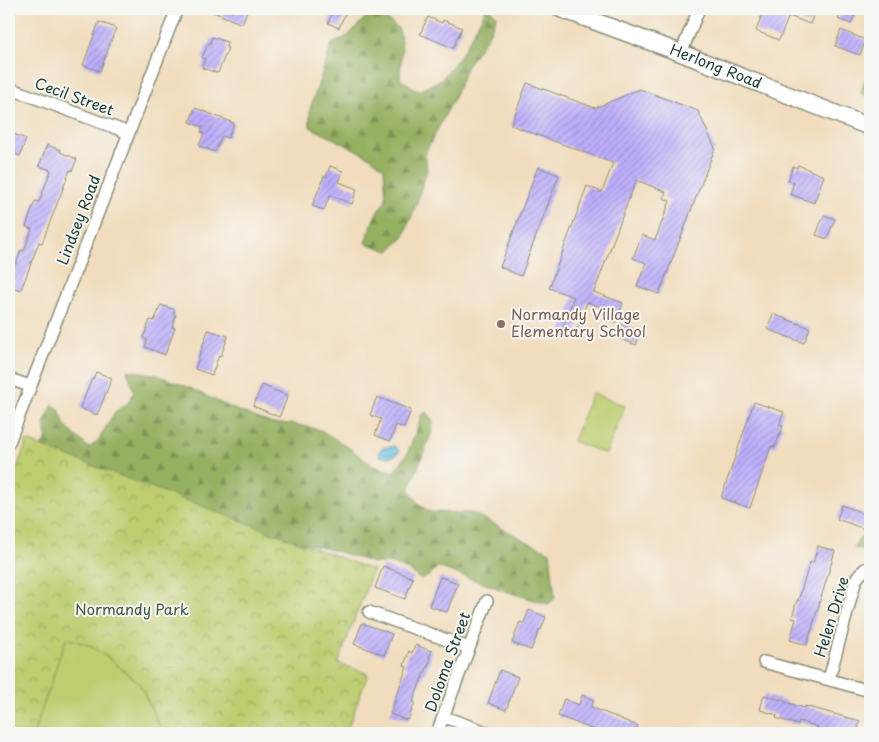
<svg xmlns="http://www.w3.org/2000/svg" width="879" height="742" viewBox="0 0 879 742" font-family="'Playpen Sans',sans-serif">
<defs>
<pattern id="forest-firs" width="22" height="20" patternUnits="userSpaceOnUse" patternTransform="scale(1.25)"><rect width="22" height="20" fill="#96b062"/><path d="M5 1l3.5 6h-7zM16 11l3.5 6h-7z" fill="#7a9052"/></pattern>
<pattern id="park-crowns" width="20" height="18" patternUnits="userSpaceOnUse" patternTransform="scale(1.25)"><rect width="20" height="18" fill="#bdcd70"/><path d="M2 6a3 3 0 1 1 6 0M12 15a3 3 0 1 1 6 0" fill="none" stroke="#99a85d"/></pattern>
<pattern id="water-rules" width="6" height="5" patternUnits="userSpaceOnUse" patternTransform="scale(1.25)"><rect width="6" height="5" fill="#60bfdf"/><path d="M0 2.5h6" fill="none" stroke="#4f9cb6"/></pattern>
<pattern id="building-hatch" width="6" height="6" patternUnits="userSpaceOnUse" patternTransform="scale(1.25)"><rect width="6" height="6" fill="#beaefc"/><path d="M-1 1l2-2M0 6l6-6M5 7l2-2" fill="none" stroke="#9a8fcd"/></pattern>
</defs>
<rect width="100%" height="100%" fill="#f6f6f2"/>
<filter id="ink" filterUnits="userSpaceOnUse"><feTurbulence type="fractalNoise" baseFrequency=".02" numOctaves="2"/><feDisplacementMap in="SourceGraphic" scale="10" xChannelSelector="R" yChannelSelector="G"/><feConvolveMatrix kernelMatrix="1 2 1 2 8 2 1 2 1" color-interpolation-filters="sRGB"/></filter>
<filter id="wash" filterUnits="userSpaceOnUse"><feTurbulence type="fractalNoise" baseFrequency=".0096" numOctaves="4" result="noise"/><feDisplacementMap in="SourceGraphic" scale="20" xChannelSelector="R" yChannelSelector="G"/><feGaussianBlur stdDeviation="1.12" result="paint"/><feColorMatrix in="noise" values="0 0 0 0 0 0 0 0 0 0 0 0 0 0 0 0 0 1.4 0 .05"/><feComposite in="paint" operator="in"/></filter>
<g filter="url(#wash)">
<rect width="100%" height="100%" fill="#f1ddbd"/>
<path fill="url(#forest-firs)" stroke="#5a764b" d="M486 9H488L497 15 489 34 468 64 452 102 425 153 427 170 416 205 403 238 389 251 365 243 370 228 376 214 386 200 384 168 370 157 310 127V109L332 44 348 36 367 16 380 14 399 29 402 47 400 79 419 91 442 79 461 55Z
M870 70V98L861 93 864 82Z
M127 370 154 374 190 388 231 408 273 424H293L321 430 349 448 373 466 394 472 407 454 420 421V416L426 412 433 422 431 434 409 490 418 503 429 512 473 513 528 542 550 552 555 598 548 604 511 593 438 567 429 576 420 579 409 570 389 563H373L336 551 259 532 30 462 47 438 44 423 53 405 59 409 65 426 89 448 97 442 115 412 129 402 134 391Z
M870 533V550L854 548 861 536Z"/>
<path fill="url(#park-crowns)" stroke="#6e8552" d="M27 441 373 570 338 663 368 674 346 733H9V490Z"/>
<path fill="#bdcd70" stroke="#6e8552" d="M592 393 625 406 606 454 573 441Z
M66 638 88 645 107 657 139 683 163 733H34Z"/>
<path fill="url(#water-rules)" stroke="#407e8a" d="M394 446C409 454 387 460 380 456L379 452 382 448Z"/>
<g id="blocks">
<path fill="url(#building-hatch)" d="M206 9H241L247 11 242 24Z
M334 9H347L339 28 328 23Z
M764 9H816L810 24 789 16 779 40 756 31Z
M843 9H847L856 13 851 24 838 19Z
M428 17 442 23 443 20 462 28 453 48 420 34Z
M99 22 116 28 100 71 83 65Z
M841 30 866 40 860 55 835 46Z
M212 37 227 42 226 47 228 48 218 73 202 68 205 59 202 58 208 44H210Z
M527 83 595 108 640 89 698 111 715 148 659 294 637 286 646 263 633 258 642 235 655 240 670 201 663 198 666 192 636 180 594 292 623 303 616 322 603 318 606 309 587 302 574 337 561 332 574 297 549 288 587 186 602 192 613 163 511 125Z
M195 108 234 123 228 138 222 136 215 152 199 146 204 133 201 132 203 127 190 122Z
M9 132 26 139 20 156 9 152Z
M47 145 61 150 60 152 77 159 72 171 70 170 42 243 39 242 21 290 9 286V263L13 265 14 263 16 264 21 250 24 251 32 229 26 227 35 201 39 202 51 170 39 166Z
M798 165 824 176 814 203 790 194 794 182 788 180 793 166 797 168Z
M330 166 343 171 339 182 357 189 352 204 330 195 324 210 312 206 324 176 326 177Z
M538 167 559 175 521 276 500 267Z
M824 215 835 219 827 239 816 235Z
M161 305 175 310 173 314 176 315 172 327 175 328 165 355 145 347 147 340 143 338 150 320 154 321Z
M773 314 810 328 804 343 767 329Z
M621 324 641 332 636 345 616 337Z
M208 330 228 336 221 356 219 355 212 375 195 369Z
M96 372 112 378 97 415 80 408 92 379H93Z
M262 385 288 396 279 417 253 406Z
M377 397 411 410 404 428 396 425 390 441 375 435 381 419 370 415Z
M754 402 784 412 779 425 783 426 775 447 771 446 750 508 721 498Z
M842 505 870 516V531L837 519Z
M818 546 835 551 807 645 790 640 796 619 792 618 797 600 798 601 810 562 813 563Z
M383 566 413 578 405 599 375 588Z
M440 577 458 583 447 612 429 606Z
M529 610 546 617 541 630 540 629 531 650 512 643 520 622 524 623Z
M362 623 392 634 384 655 354 644Z
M415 645 432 651 429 657 431 658 425 673H424L415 696 413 702H415L408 720 406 719V720L390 714 395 702H394L407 667 404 666 409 651 412 653Z
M500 670 518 677 506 710 488 703Z
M582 695 594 700 591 707 638 726 635 733H602L558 716 564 699 579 705Z
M764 695 785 701V702L805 708V706L860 721 857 733H832L817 729 818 727 799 721 798 725 776 718 777 715 760 710Z"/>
</g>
</g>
<g filter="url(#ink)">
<use href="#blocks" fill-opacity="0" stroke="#888d78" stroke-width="1"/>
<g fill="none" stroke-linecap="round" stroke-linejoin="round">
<defs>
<path id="street" d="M681 53 699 9
M9 88 129 133
M9 379 30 386
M9 442 177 9
M369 612 469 648
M764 662 870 691
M829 679 856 579 865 569 870 568
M444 717 489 733
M437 733 487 601"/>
<g id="secondary">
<path id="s1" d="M561 9 681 53 870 127"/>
</g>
</defs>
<use href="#street" stroke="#888d78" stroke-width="14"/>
<use href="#secondary" stroke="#888d78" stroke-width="19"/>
<use href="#street" stroke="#fff" stroke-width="11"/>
<use href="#secondary" stroke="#fff" stroke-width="16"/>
</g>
</g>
<circle fill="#8d6e63" stroke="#f6f6f2" stroke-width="2" cx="501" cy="324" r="5"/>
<g text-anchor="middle" stroke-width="4" stroke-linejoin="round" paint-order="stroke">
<g font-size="15" fill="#1f3d34" stroke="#f6f6f2">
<text dy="5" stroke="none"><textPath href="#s1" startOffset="165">Herlong Road</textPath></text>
<text transform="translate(74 97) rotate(20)" y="5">Cecil Street</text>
<text transform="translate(79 220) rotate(-69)" y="5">Lindsey Road</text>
<text transform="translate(832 617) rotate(-73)" y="5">Helen Drive</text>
<text transform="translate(448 662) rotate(-70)" y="5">Doloma Street</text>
</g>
<g font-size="15" fill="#785e54" stroke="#f6f6f2" text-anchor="start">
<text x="511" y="320">Normandy Village<tspan x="511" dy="17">Elementary School</tspan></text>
</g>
<g font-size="15" fill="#3f5a40" stroke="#f6f6f2">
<text x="132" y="615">Normandy Park</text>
</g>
</g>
<rect width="879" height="742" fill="none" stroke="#f6f6f2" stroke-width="30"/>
</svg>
